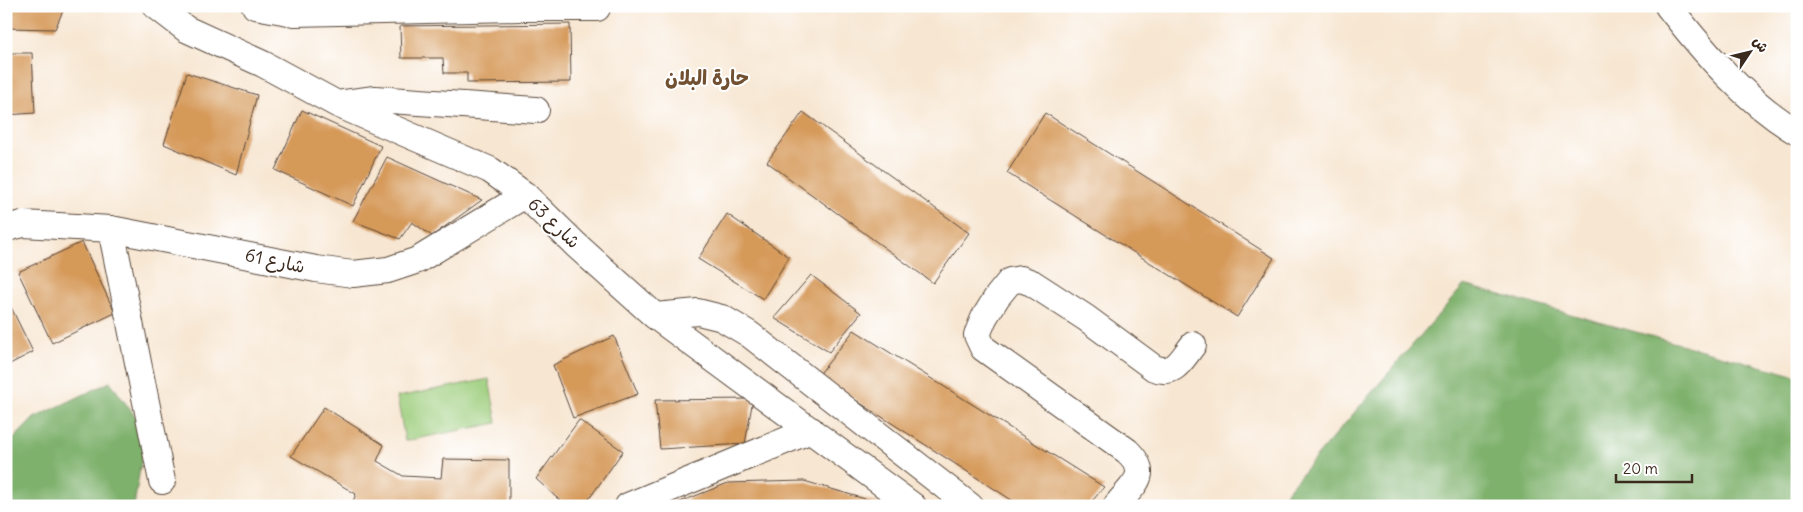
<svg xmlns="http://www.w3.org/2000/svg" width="1803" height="512" viewBox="0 0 1803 512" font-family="Delius,'Playpen Sans Arabic',sans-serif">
<rect width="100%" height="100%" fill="#fff"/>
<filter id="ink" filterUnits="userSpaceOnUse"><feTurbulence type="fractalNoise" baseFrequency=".02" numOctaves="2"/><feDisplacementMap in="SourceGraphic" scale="10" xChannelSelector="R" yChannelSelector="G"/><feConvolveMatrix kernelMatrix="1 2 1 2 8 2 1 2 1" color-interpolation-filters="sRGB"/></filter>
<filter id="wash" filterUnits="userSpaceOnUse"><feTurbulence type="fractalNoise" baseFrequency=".0096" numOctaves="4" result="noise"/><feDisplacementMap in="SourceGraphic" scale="20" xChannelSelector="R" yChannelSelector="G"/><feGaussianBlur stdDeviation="1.12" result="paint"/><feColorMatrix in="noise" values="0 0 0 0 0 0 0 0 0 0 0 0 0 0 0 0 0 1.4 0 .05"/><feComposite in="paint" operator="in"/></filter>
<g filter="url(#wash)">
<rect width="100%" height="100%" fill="#f7e6d1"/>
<path fill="#9dce7d" stroke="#6c7c4e" d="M489 379 497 423 405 441 397 397Z"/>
<path fill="#7eb16c" stroke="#5c6e45" d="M1464 285 1797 376V506H1274Z
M110 382 146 431 134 506H6V447L34 418Z"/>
<g id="blocks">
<path fill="#d59958" d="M6 6H65L55 29 6 28Z
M570 24 571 82 467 83V73H444L443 58H401L400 26Z
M6 53H32L35 113 6 115Z
M187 73 257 95 236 175 164 144Z
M302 110 381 146 353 206 275 170Z
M803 112 969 233 933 283 767 162Z
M1045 113 1274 258 1237 317 1007 173Z
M387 157 482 200 432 236 412 222 400 239 353 221Z
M727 214 789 257 763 299 698 259Z
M82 242 115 313 52 343 18 272Z
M811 275 861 313 829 352 774 318Z
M6 297 33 352 6 366Z
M854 330 1104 487 1088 506H1021L818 376Z
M614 336 638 394 573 418 553 365Z
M753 399 745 444 660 449 655 400Z
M324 407 384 445 377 461 403 476 441 478 443 459 509 460V506H351L356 494 291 456Z
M579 420 623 451 584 506H566L536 479Z
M804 481 889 506H670L728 483Z"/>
</g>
</g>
<g filter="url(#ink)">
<use href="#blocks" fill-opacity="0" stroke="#574639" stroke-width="1"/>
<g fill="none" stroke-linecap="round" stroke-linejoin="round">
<defs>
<path id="minor" d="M156 6 186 29 263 64 337 104 490 170 525 195 576 245 655 316 913 506
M255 6 294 13 520 8H597
M1668 6C1704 52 1746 102 1797 132
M337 104 375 99 536 110
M6 228 23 224 111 229 316 269 353 274 388 270 418 260 525 195
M111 229 162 481
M655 316 698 312 722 318 749 334 970 506
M628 506 811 430
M1116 506C1133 484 1152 475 1127 451L983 348 977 335 984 318 997 297 1010 281 1021 279 1032 283 1086 318 1154 368C1175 376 1181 360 1193 345"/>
</defs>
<use href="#minor" stroke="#574639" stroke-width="28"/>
<use href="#minor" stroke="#fff" stroke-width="26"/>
</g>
</g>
<g text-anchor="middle" stroke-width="4" stroke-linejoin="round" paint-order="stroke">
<g font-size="18" fill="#3b2a1e" stroke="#fff">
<text transform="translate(554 223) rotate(44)" y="6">شارع 63</text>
<text transform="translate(275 261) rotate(12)" y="6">شارع 61</text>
</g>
<g font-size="20" font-weight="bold" fill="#715132" stroke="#fff">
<text x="707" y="85">حارة البلان</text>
</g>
</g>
<rect width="1803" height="512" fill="none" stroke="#fff" stroke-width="25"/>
<g transform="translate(1750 52) rotate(55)" stroke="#ffffff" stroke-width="4" paint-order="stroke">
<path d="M0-4L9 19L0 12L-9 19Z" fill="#3b2a1e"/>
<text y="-8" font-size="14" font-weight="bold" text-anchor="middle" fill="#3b2a1e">ش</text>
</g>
<path d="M1616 474v8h76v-8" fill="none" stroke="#3b2a1e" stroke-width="2.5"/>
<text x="1623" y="474" font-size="15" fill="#3b2a1e" stroke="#ffffff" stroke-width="4" paint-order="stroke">20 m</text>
</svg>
